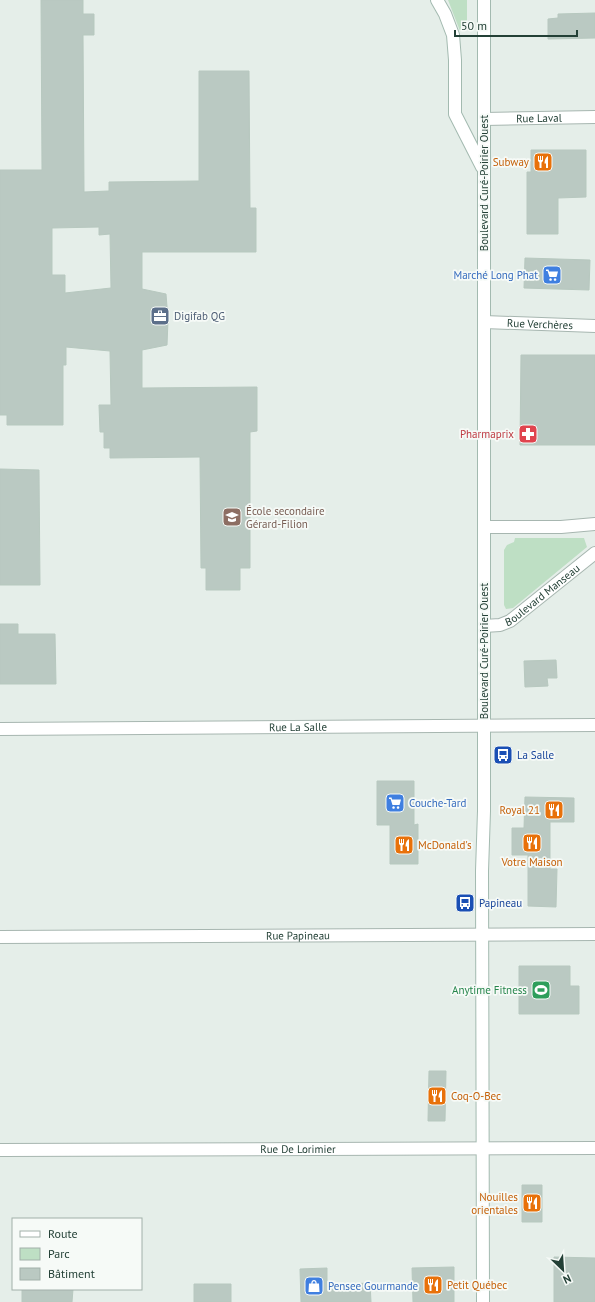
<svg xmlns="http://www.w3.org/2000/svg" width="595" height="1302" viewBox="0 0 595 1302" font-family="'PT Sans',sans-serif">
<rect width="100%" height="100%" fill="#e5eee9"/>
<path fill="#bedfc4" d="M448 0H467V30L460 31Z
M515 538H584L587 547 513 608 506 609 504 605V550L507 545 514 542Z"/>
<path fill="#bac9c2" stroke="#b7c8bf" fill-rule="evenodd" d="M41 0H83V14H94V35H83L84 192 109 191V182L199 181V71H249L250 208H256V252H142V289L166 294 168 320 167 345 142 350V388L257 387V431L250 432V568H240V590H206V568H201L200 457 110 458V448H104V432H100L99 405H111L110 351 66 347V365H63V425H7V415H0V170H42ZM99 227V235L110 234 111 288 65 293V275H52V228Z
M595 13V38L548 39V19L558 18V14Z
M531 150H586V197L558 198V234H527V172H531Z
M525 258 590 260 589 290 524 288Z
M521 355H595V445H520Z
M0 469 39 470 40 585H0Z
M0 624H18V634H55L56 684H0Z
M556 660 557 678H547L548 686 525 687 524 661Z
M377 781H414V825L418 824V864H390V825H377Z
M525 797 574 798V822H550V869H557L556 907 528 906V855H512V828H524Z
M519 966H570V986H579V1014H519Z
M429 1071H446L445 1121H428Z
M522 1185H542V1222H522Z
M554 1257 595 1258V1302H554Z
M454 1267V1302H413L412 1268Z
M327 1268V1285L370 1283 371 1302H301L300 1269Z
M194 1284H231V1302H194Z
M22 1289H73L72 1302H22Z"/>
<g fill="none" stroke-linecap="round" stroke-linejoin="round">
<defs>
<g id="minor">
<path id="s1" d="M484 119 595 117"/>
<path id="s2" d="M484 322 595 326"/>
<path id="s3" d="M484 626 500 625 510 621 595 553"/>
<path id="s4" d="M0 729 595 725"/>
<path id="s5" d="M0 937 595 934"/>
<path id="s6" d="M0 1150 595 1148"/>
</g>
<path id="tertiary" d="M484 527H561L595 524"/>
<path id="secondary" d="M437 0 445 14 453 35 455 60V114L482 167
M483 1302 482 871 484 811V0"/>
</defs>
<use href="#minor" stroke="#a7b6b0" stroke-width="14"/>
<use href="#tertiary" stroke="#a7b6b0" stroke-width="14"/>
<use href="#secondary" stroke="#a3bab0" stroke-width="14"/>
<use href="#minor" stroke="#fff" stroke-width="12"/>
<use href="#tertiary" stroke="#fff" stroke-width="12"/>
<use href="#secondary" stroke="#fff" stroke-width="12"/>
</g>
<defs>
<symbol id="restaurant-square" viewBox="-11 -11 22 22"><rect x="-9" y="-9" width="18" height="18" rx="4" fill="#e8710a" stroke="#f6faf7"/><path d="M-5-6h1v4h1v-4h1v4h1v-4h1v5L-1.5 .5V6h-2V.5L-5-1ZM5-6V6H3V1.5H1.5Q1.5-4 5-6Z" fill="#fff"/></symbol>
<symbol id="supermarket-square" viewBox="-11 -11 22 22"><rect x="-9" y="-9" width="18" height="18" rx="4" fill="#3f7fe0" stroke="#f6faf7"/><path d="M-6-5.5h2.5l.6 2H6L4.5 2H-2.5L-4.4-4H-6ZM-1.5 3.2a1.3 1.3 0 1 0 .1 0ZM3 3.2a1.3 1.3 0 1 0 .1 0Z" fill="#fff"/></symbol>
<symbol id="office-square" viewBox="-11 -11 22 22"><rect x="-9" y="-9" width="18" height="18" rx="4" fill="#5c6f8a" stroke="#f6faf7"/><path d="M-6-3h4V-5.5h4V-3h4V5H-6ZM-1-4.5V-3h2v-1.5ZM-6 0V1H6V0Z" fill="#fff"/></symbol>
<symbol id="pharmacy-square" viewBox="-11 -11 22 22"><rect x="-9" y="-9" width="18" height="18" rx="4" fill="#e0444e" stroke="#f6faf7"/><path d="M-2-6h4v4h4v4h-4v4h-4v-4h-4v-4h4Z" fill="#fff"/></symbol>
<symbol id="school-square" viewBox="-11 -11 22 22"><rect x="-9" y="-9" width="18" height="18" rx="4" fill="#8d6e63" stroke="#f6faf7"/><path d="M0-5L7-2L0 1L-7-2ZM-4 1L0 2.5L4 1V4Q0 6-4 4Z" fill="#fff"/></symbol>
<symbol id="bus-square" viewBox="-11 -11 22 22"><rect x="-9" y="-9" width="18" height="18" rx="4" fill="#1a4fb4" stroke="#f6faf7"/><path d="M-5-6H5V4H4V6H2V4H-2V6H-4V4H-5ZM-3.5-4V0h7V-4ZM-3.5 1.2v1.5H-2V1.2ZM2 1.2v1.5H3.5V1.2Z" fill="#fff"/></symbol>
<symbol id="stadium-square" viewBox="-11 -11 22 22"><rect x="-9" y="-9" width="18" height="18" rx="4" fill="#2e9e5b" stroke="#f6faf7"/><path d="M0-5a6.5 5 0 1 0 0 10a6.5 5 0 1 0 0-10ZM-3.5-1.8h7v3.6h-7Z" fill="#fff"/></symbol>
<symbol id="shop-square" viewBox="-11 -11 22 22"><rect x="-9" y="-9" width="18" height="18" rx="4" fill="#3f7fe0" stroke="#f6faf7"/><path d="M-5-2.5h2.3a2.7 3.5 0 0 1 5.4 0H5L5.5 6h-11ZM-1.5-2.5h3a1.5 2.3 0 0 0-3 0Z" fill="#fff"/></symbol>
</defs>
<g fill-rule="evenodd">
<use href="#restaurant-square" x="532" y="151" width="22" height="22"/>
<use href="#supermarket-square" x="541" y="264" width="22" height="22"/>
<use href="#office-square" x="149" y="305" width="22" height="22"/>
<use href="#pharmacy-square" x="517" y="423" width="22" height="22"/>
<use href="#school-square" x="221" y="506" width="22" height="22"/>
<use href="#bus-square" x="492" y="744" width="22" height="22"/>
<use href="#supermarket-square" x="384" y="792" width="22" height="22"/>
<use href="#restaurant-square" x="543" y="799" width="22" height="22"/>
<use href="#restaurant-square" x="521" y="832" width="22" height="22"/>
<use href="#restaurant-square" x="393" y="834" width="22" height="22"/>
<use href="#bus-square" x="454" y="892" width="22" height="22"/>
<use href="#stadium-square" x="530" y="979" width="22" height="22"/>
<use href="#restaurant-square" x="426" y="1085" width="22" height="22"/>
<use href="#restaurant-square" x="521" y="1192" width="22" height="22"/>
<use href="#restaurant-square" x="422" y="1274" width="22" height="22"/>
<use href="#shop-square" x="303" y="1275" width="22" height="22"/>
</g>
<g text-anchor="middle" stroke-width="3.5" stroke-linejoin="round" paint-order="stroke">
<g font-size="11" fill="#234036" stroke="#f6faf7">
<text dy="4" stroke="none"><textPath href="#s1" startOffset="55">Rue Laval</textPath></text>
<text transform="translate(484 183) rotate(-90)" y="4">Boulevard Curé-Poirier Ouest</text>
<text dy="4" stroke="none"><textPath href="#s2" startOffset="56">Rue Verchères</textPath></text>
<text dy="4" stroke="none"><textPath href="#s3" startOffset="68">Boulevard Manseau</textPath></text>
<text transform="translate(484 651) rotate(-90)" y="4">Boulevard Curé-Poirier Ouest</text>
<text dy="4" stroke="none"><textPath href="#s4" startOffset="298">Rue La Salle</textPath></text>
<text dy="4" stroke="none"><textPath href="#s5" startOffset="298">Rue Papineau</textPath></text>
<text dy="4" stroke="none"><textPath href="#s6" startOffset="298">Rue De Lorimier</textPath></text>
</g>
<g font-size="11" fill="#c56008" stroke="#f6faf7" text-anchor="end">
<text x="529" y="166">Subway</text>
<text x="540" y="814">Royal 21</text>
<text x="418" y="849" text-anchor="start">McDonald's</text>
<text x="532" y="866" text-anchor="middle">Votre Maison</text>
<text x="451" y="1100" text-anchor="start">Coq-O-Bec</text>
<text x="518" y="1201">Nouilles<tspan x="518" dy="13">orientales</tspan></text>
<text x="447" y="1289" text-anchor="start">Petit Québec</text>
</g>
<g font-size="11" fill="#366cbe" stroke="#f6faf7" text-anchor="start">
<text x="538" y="279" text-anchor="end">Marché Long Phat</text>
<text x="409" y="807">Couche-Tard</text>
<text x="328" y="1290">Pensee Gourmande</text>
</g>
<g font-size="11" fill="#4e5e75" stroke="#f6faf7" text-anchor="start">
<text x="174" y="320">Digifab QG</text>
</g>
<g font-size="11" fill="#be3a42" stroke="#f6faf7" text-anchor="end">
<text x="514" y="438">Pharmaprix</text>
</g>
<g font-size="11" fill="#785e54" stroke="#f6faf7" text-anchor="start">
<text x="246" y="515">École secondaire<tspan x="246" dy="13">Gérard-Filion</tspan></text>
</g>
<g font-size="11" fill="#164399" stroke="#f6faf7" text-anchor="start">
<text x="517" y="759">La Salle</text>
<text x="479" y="907">Papineau</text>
</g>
<g font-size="11" fill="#27864d" stroke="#f6faf7" text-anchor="end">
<text x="527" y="994">Anytime Fitness</text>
</g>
</g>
<rect x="12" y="1218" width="130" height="72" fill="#f6faf7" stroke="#a2b0aa"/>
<rect x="20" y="1231" width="20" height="6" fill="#ffffff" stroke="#a2b0aa"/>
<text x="48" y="1238" font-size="12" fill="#234036">Route</text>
<rect x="20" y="1248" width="20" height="12" fill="#bedfc4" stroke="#a2b0aa"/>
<text x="48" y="1258" font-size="12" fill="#234036">Parc</text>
<rect x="20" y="1268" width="20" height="12" fill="#bac9c2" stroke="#a2b0aa"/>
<text x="48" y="1278" font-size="12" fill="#234036">Bâtiment</text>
<g transform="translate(563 1270) rotate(155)" stroke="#f6faf7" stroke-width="3" paint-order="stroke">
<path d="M0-3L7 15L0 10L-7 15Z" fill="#234036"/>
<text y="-6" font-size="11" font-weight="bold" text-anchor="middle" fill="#234036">N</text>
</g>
<path d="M455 30v6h122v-6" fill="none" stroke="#234036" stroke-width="2"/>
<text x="461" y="30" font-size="12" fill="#234036" stroke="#f6faf7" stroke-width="3" paint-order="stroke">50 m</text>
</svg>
